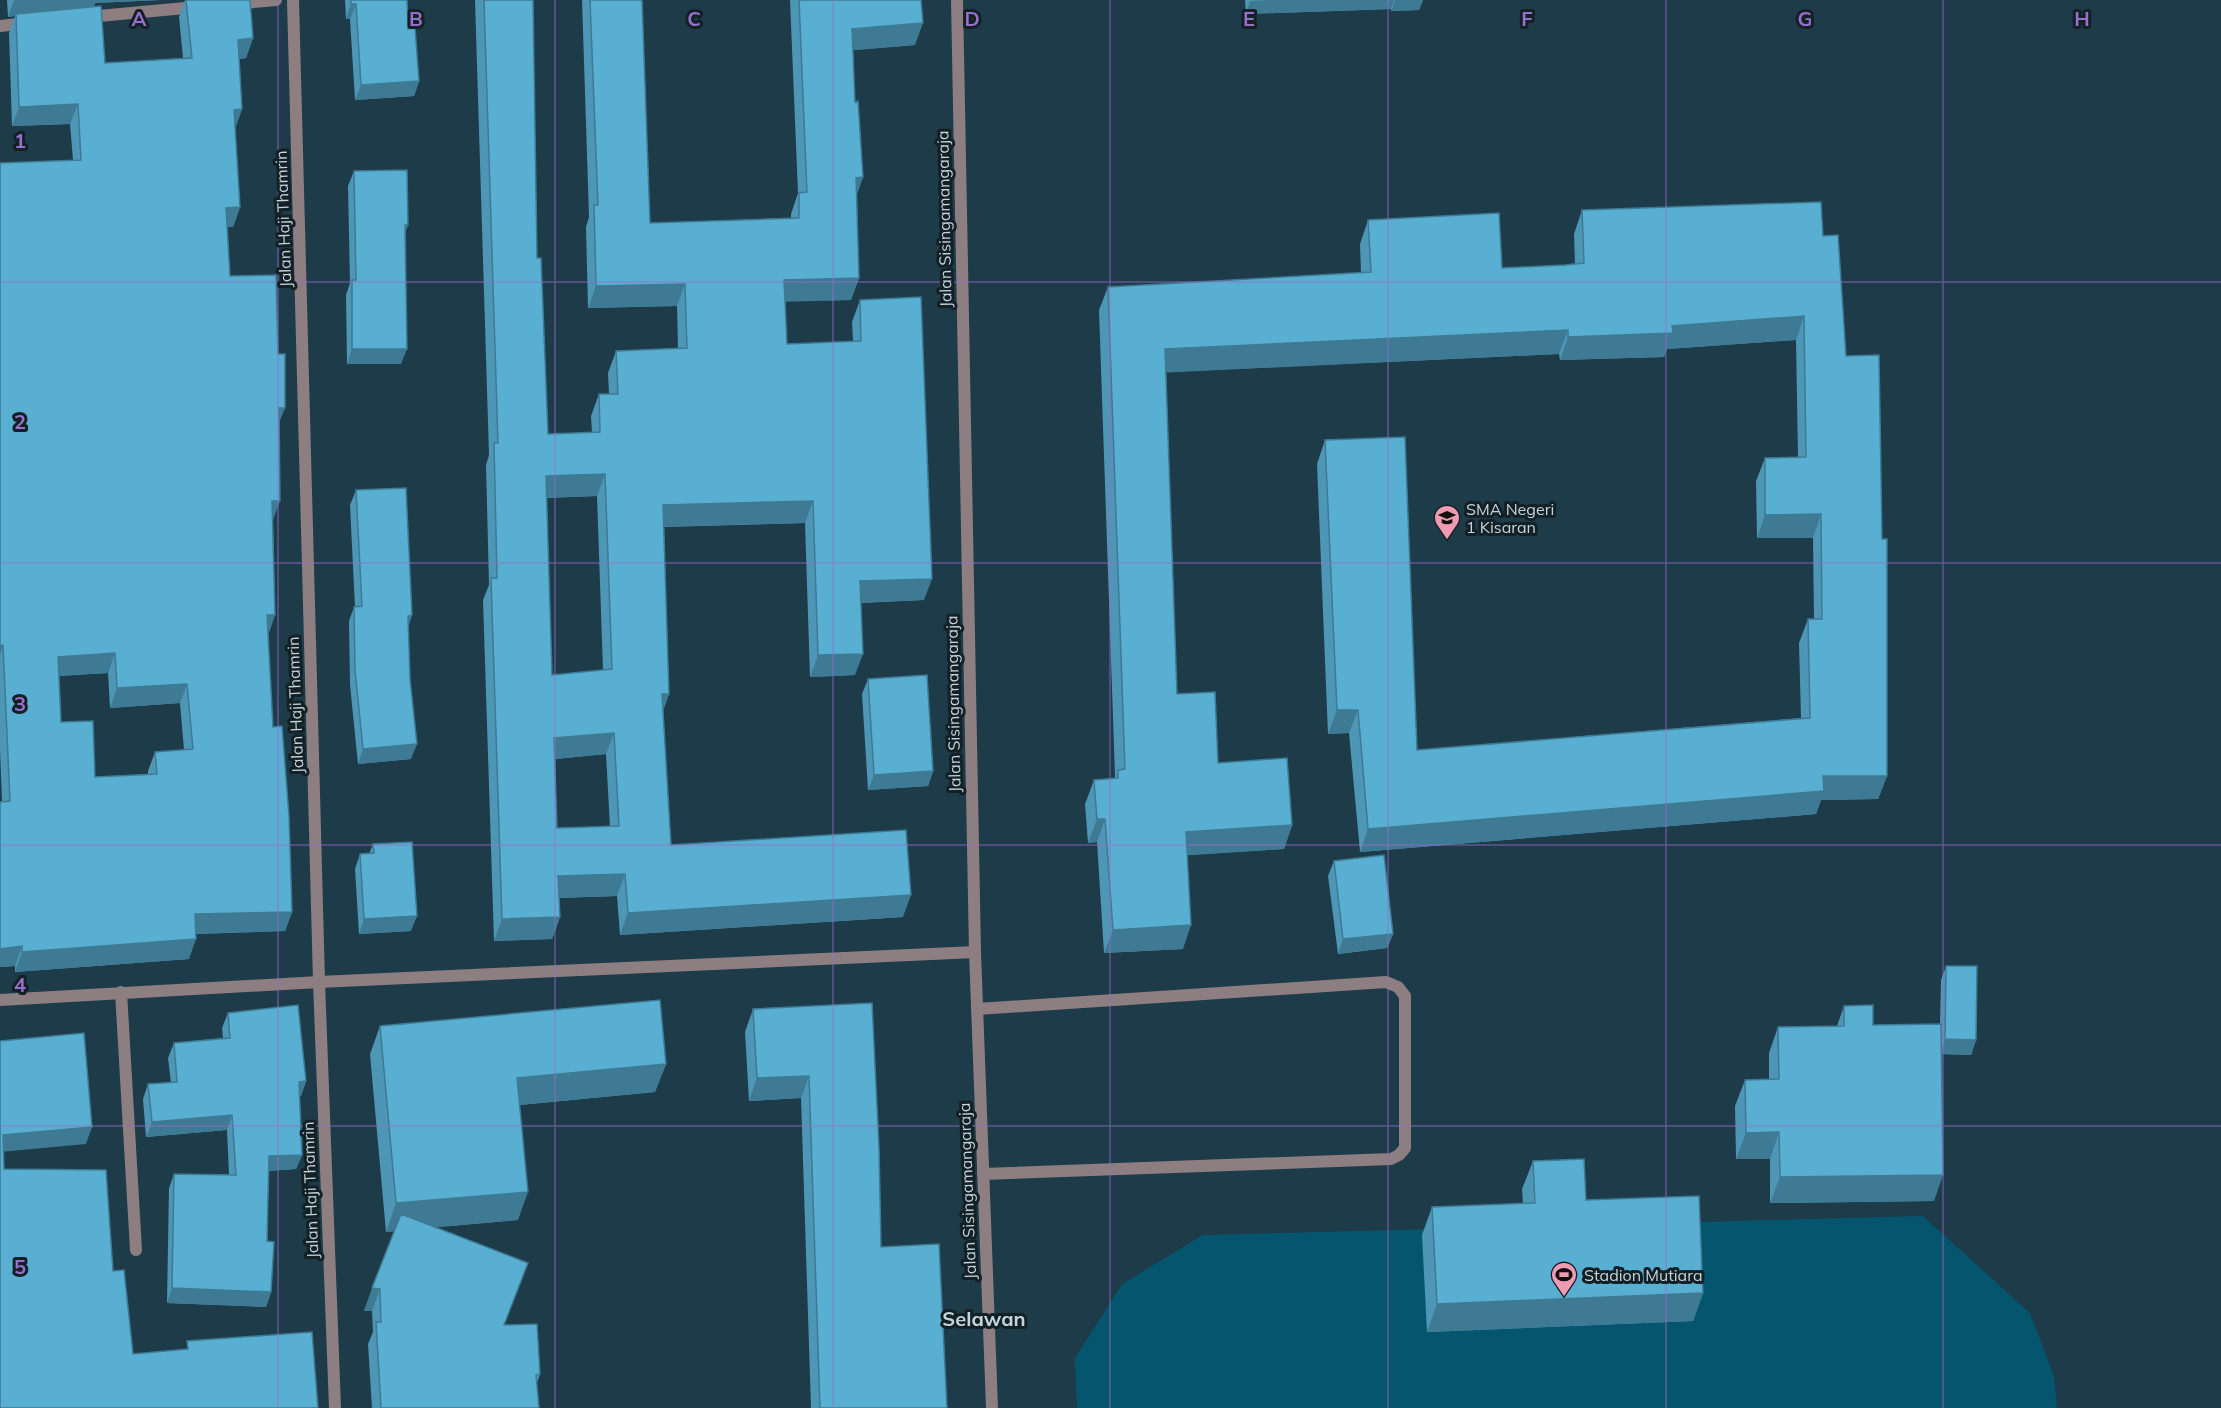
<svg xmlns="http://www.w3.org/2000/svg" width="2221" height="1408" viewBox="0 0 2221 1408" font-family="Mulish,sans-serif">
<rect width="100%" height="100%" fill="#1d3b48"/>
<path fill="#06556e" d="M1923 1216 2030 1313 2054 1376 2057 1408H1077L1075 1358 1122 1284 1203 1235Z"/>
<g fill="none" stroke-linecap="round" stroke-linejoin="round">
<path stroke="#8d7e82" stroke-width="12" d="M977 1009 1386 982 1398 987 1405 996V1148L1399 1155 1391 1159 983 1174"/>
<path stroke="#8d7e82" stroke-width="12" d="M293 0 319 982 335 1408
M234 4 276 0
M88 17 196 7
M0 26 26 23
M121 992 136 1250
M0 1000 319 982 975 952"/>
<path stroke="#8d7e82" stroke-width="12" d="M957 0 975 952 992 1408"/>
</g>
<path fill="#4d96b5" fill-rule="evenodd" d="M7 0H161L95 3 94 7 105 63 183 58 179 17 185 0H250L253 38 246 58 239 59 242 109 235 128 240 207 233 227H227L230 276 279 423 273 520 275 615 268 635 273 727 292 912 285 931 196 934 189 959 15 972V966L0 967V802L2 801 0 750V163L73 160 70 124 12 126 9 33 15 16 8 17ZM108 673 110 708 180 703 184 750 155 752 148 771V774L95 777 61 722 59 676Z
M345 0H407L408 29 419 81 414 96 355 100 350 19H346Z
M475 0H533L537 258 548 434 592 433 591 416 599 394H609L608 373 616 351 678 348 677 306 588 308 586 227 589 217 582 0H642L650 223 791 218V214L798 193 790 0H921L915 45 853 50 855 102 863 177 857 194 859 278 851 300 785 301 787 344 853 341 852 322 860 300 924 600 861 603 855 675 810 677 805 523 664 527 669 694 663 711 671 845 903 917 620 935 617 896 559 898 560 917 552 939 494 941 483 600 489 585 486 465 489 455ZM597 496 603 670 552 675 546 498ZM606 754 610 827 557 828 555 759Z
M1245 0H1423L1419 10 1391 11V9L1246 14Z
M354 171 405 234 401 364H347L346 295 350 283 348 186Z
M1582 210 1823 236 1882 539 1887 776 1878 799 1821 800 1816 814 1360 852 1349 733 1328 734 1317 464 1325 440 1417 750 1801 718 1799 643 1808 619H1814L1813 538H1757L1756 481 1765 458 1798 457 1796 340 1667 349 1664 357 1560 360 1559 354 1166 372 1177 694 1218 763 1292 825 1284 849 1187 855 1183 949 1104 953 1097 842 1088 843 1085 804 1094 780 1114 779 1115 776 1099 310 1108 287 1361 273 1360 244 1368 220 1502 268 1565 265 1575 264 1574 234Z
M356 490 412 615 408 627 411 759 358 764 350 685 349 621 354 607H355L350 505Z
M868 679 933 771 928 786 868 790 862 694Z
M373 844 411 931 359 934 355 869 360 854H369Z
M1334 861 1393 934 1387 948 1338 954 1328 876Z
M1946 966 1976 1040 1971 1055 1941 1054 1934 1201 1770 1203V1159H1736L1735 1106 1745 1080H1769V1053L1778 1027 1837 1026 1844 1006 1873 1025 1940 1024 1941 980Z
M872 1003 881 1247 947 1408H811L801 1098 749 1101 745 1032 753 1009Z
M228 1013 306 1081 301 1096H299L302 1155 296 1169 268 1171 267 1241 271 1292 266 1307 167 1303 169 1188 174 1174H229L227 1130 146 1137 143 1099 148 1084 171 1083 168 1058 174 1043 223 1038 222 1028Z
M380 1026 666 1064 655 1092 520 1105 518 1220 436 1227 528 1263 504 1325 540 1374 537 1383 539 1408H372L368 1344 373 1332 372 1311H364L394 1231 386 1232 370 1054Z
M1533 1161 1586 1200 1703 1293 1693 1321 1427 1332 1422 1235 1432 1207 1523 1204 1522 1189Z"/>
<path fill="#3e7a93" d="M14 0H160L95 3 93 9 16 14 15 16 8 17Z
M1269 0H1394L1391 9 1246 14 1250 1Z
M1395 0H1423L1419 10 1391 11Z
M351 4H356L350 19H346Z
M923 23 915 45 844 51 852 29Z
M253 38 246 58 231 59 238 40Z
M419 81 414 96 355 100 361 85Z
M78 104 70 124 12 126 19 107Z
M242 109 235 129 234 110Z
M863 177 855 199 856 178Z
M240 207 233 227H219L226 208Z
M405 225H408L403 240Z
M859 278 851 300 776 302 784 280Z
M685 284 677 306 588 308 596 286Z
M1804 316 1796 340 1667 349 1664 357 1560 360 1568 337 1672 326Z
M1568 330 1559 354 1157 373 1165 349Z
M352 349H407L401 364H347Z
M279 408H285L277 428Z
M605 474 597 496 538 498 546 476Z
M272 501H280L273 520H265Z
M813 501 805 523 655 527 663 505Z
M1821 514 1813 538H1757L1765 515Z
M932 579 924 600 852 603 860 581Z
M267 615H275L268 635H260Z
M412 615 407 630 408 616Z
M3 645 0 655V646Z
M115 653 108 673 51 676 58 657Z
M863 654 855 675 810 677 818 655Z
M187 684 180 703 110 708 117 688Z
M662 694H669L661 716Z
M1337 710H1358L1349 733 1328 734Z
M614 733 606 754 546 760 554 738Z
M417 744 411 759 358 764 363 749Z
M933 771 928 786 868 790 874 775Z
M1823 776H1887L1878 799 1821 800 1816 814 1360 852 1368 829Z
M1097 819H1105L1097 842 1088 843Z
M1292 825 1284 849 1177 856 1186 832Z
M625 874 617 896 550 898 558 876Z
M911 895 903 917 620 935 628 913Z
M292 912 285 931 188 934 195 914Z
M417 916 411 931 359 934 364 919Z
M560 917 552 939 494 941 502 919Z
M1191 925 1183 949 1104 953 1113 930Z
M1393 934 1387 948 1338 954 1343 939Z
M196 939 189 959 15 972 22 952Z
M22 946 15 966 0 967V949Z
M1945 1039 1976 1040 1971 1055 1940 1054Z
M666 1064 655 1092 507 1106 517 1078Z
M809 1076 801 1098 749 1101 757 1078Z
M306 1081 301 1096 293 1097 299 1082Z
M232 1115 227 1130 146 1137 152 1122Z
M92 1127 86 1144 0 1152 3 1135Z
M1779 1132 1770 1159H1736L1746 1133Z
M302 1155 296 1169 263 1171 269 1156Z
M1943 1175 1934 1201 1770 1203 1780 1177Z
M528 1192 518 1220 386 1232 396 1203Z
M172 1288 271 1292 266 1307 167 1303Z
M372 1288 380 1289 372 1311H364Z
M1703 1293 1693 1321 1427 1332 1437 1304Z"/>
<path fill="#59afd2" stroke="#3e7a93" stroke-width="1.5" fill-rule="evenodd" d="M186 0H250L253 38 238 40 242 109 234 110 240 207 226 208 230 276 276 275 278 354H285V408H279L280 501H272L275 615H267L273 727 282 726 289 816 292 912 195 914 196 939 22 952V946L0 949V802L10 801 3 645 0 646V163L81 160 78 104 19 107 16 14 101 6 105 63 192 58ZM115 653 117 688 187 684 193 749 155 752 157 774 95 777 93 721 61 722 58 657Z
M351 0H407L408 29 415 28 419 81 361 85 356 4H351Z
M484 0H533L537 258H541L548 434 600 432 599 394H618L616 351 687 348 685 284 596 286 594 205H598L590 0H642L650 223 799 218V193L807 192 799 0H921L923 23 852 29 855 102 858 101 863 177 856 178 859 278 784 280 787 344 861 341 860 300 921 297 932 579 860 581 863 654 818 655 813 501 663 505 669 694H662L671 845 906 830 911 895 628 913 625 874 558 876 560 917 502 919 491 578H497L494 443H498ZM605 474 612 669 552 675 546 476ZM614 733 619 826 557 828 554 738Z
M407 170 408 225H405L407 349H352V280H356L354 171Z
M1821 202 1823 236 1838 235 1846 356 1879 355 1882 539H1887V776H1823L1824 791 1368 829 1358 710H1337L1325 440 1405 437 1417 750 1810 718 1808 619H1822L1821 514 1765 515V458L1806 457 1804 316 1672 326 1673 333 1568 337V330L1165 349 1177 694 1215 692 1218 763 1287 758 1292 825 1186 832 1191 925 1113 930 1105 819H1097L1094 780 1118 778V770L1125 769 1108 287 1371 272 1368 220 1499 213 1502 268 1565 265 1584 263 1582 210Z
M406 488 412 615 408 616 410 679 417 744 363 749 355 670 354 607 362 606 356 490Z
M927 675 933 771 874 775 868 679Z
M412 842 417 916 364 919 360 854 374 853 373 844Z
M1384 855 1393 934 1343 939 1334 861Z
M1946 966H1977L1976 1040 1945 1039Z
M660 1000 666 1064 517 1078 528 1192 396 1203 380 1026Z
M872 1003 879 1147 881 1247 939 1244 947 1408H820L809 1076 757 1078 753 1009Z
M298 1005 306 1081 299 1082 302 1155 269 1156 267 1241 274 1242 271 1292 172 1288 174 1174 236 1175 232 1115 152 1122 148 1084 177 1082 174 1043 230 1038 228 1013Z
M1873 1005V1025L1941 1024 1943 1175 1780 1177 1779 1132 1746 1133 1745 1080 1779 1079 1778 1027 1844 1026V1006Z
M84 1033 92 1127 3 1135 4 1169 106 1170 113 1271 124 1270 133 1354 188 1349 187 1341 312 1332 318 1408H0V1041Z
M1584 1159 1586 1200 1699 1196 1703 1293 1437 1304 1432 1207 1535 1203 1533 1161Z
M401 1214 528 1263 504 1325 537 1324 540 1374 536 1375 539 1408H381L376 1322H381L380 1289 372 1288Z"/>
<path fill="none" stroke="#986fcb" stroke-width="1.5" stroke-opacity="0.55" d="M278 0V1408M555 0V1408M833 0V1408M1110 0V1408M1388 0V1408M1666 0V1408M1943 0V1408M0 282H2221M0 563H2221M0 845H2221M0 1126H2221"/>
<defs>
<symbol id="school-pin" viewBox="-11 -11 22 30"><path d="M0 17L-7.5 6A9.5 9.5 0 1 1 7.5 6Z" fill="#f09ab4" stroke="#132026"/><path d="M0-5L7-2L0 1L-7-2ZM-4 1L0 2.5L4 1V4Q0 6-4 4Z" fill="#111"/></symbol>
<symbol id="stadium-pin" viewBox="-11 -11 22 30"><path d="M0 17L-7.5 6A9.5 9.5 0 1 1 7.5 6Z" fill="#f09ab4" stroke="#132026"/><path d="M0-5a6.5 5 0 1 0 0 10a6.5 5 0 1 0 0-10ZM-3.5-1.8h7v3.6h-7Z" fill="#111"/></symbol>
</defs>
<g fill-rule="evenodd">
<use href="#school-pin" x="1432" y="503" width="30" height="40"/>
<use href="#stadium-pin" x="1549" y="1260" width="30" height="40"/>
</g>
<g text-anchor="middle" stroke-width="6" stroke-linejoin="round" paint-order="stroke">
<g font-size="16" fill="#c3d4dc" stroke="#132026">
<text transform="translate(283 219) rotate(-92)" y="6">Jalan Haji Thamrin</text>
<text transform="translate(944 219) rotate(-91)" y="6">Jalan Sisingamangaraja</text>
<text transform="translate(953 704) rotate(-91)" y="6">Jalan Sisingamangaraja</text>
<text transform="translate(295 705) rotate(-92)" y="6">Jalan Haji Thamrin</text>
<text transform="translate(310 1190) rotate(-92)" y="6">Jalan Haji Thamrin</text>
<text transform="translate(967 1191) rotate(-92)" y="6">Jalan Sisingamangaraja</text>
</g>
<g font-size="16" fill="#c3d4dc" stroke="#132026" text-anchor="start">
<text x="1466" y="515">SMA Negeri<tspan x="1466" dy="18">1 Kisaran</tspan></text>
<text x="1584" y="1281">Stadion Mutiara</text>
</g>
<g font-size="20" font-weight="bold" fill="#c3d4dc" stroke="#132026">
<text x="984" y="1326">Selawan</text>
</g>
</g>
<g font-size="20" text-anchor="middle" font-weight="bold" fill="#986fcb" stroke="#132026" stroke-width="6" stroke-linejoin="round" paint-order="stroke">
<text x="139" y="26">A</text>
<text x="416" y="26">B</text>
<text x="694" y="26">C</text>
<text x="972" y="26">D</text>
<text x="1249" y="26">E</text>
<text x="1527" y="26">F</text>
<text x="1805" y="26">G</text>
<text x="2082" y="26">H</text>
<text x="20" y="148">1</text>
<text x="20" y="429">2</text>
<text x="20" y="711">3</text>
<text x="20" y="992">4</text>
<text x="20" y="1274">5</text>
</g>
</svg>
